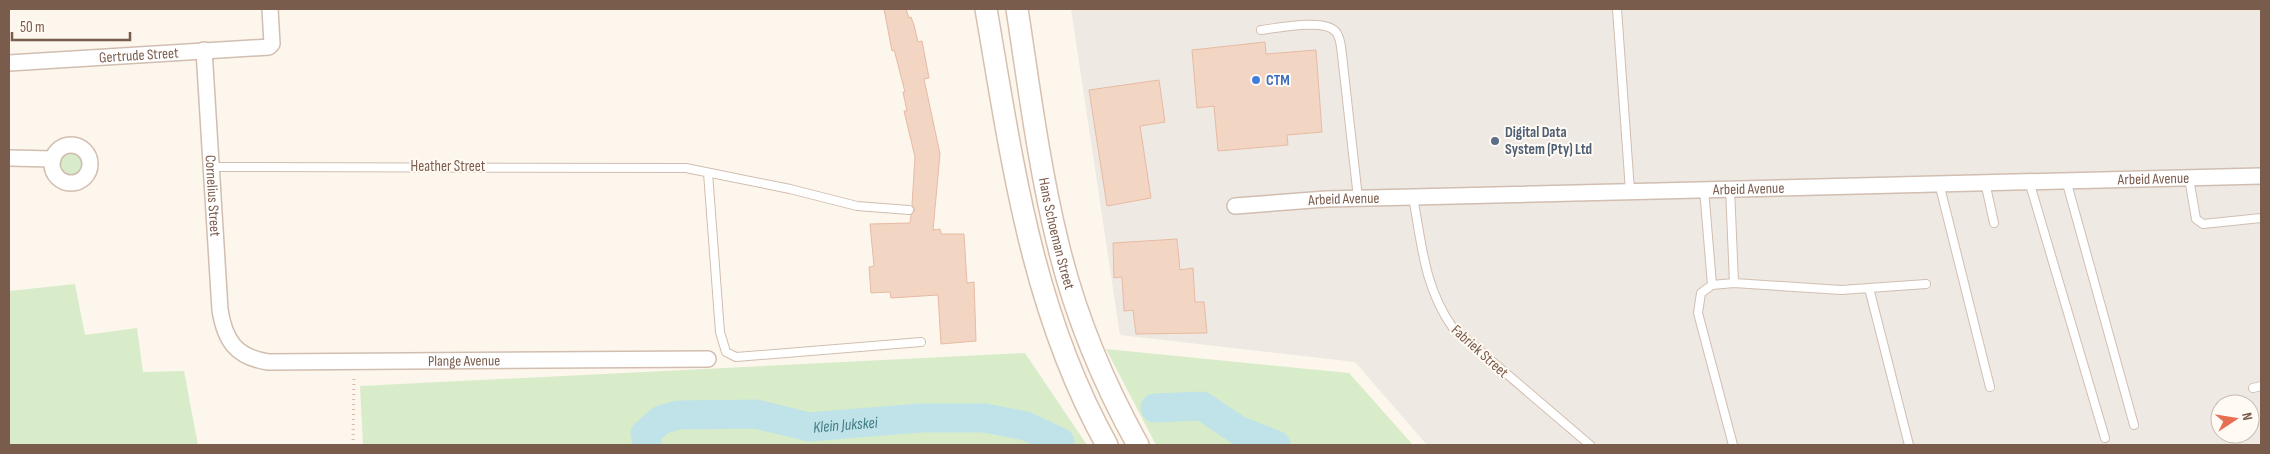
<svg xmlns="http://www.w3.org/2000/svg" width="2270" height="454" viewBox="0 0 2270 454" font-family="'Sofia Sans Condensed',sans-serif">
<rect width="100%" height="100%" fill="#fdf6ec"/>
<path fill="#efe9e4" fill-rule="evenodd" d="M1071 9H2261V445H1427L1355 362 1120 335ZM2220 404H2250V434H2220Z"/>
<path fill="#d8ecc9" d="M57 164a14 14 0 1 1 28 0a14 14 0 1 1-28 0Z
M75 284 85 335 137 328 143 372 184 371 198 445H9V291Z
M1106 349 1349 373 1413 445H1156Z
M1025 353 1087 445H363L360 386Z"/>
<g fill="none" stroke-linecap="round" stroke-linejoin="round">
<g stroke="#bfe3e8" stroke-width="29">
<path d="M1155 408 1202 406 1238 430 1276 445"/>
<path id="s1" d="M647 445 645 434 661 420 678 415 756 414 809 427 920 418H985L1026 426 1060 442"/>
</g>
</g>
<path fill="#f3d5c3" stroke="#e6bba3" d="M884 9H906L909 18 911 17 914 25 918 42 922 41 929 78 924 79 940 154 933 230 940 229 941 234H964L967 283 974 282 976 341 941 344 938 295 891 298 890 292 871 293 869 267 874 266 870 224 910 223 911 215 915 210 912 205 915 157 904 111H907L903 92H905L896 57 894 50 892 51Z
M1265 42 1266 54 1316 50 1322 132 1287 135 1288 145 1218 151 1214 106 1197 108 1192 50Z
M1159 80 1165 122 1140 126 1151 198 1107 206 1089 90Z
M1177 239 1180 270 1193 268 1195 302H1204L1207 333 1136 334 1133 310 1124 311 1122 277 1114 278 1113 243Z"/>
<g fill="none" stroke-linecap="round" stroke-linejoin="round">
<defs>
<path id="service" d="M1617 9 1630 191
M1261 30C1278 28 1325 18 1336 32 1341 38 1341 48 1342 55L1358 198
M211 167 686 168 790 189 857 206 909 210
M708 173 720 332 726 352 736 357 921 342
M2189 178 2196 219 2203 224 2261 218
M2066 180 2134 425
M2029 181 2105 438
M1985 182 1994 223
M1939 183 1990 387
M1730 188 1734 283
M1704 189 1712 285
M1413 197C1422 245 1424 287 1453 328L1590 445
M1869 288 1909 445
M2253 388 2261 386
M1733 445 1698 313 1701 293 1712 285 1734 283 1841 290 1926 284"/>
<g id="minor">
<path id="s2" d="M204 50 220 310C225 341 236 357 268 362L708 359"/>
<path id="s3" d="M9 63 269 47 272 44 270 9"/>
<circle cx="71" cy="164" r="19"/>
<path d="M9 158 53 159"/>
<path id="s4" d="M1235 206 1326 199 1413 197 2261 176"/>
</g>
<g id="secondary">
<path d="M986 9C1012 159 1031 309 1107 445"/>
<path id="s5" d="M1017 9C1029 87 1039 167 1058 244 1075 315 1103 382 1138 445"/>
</g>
</defs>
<use href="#service" stroke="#d1beb0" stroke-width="10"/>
<use href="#minor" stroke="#d1beb0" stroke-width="18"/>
<use href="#secondary" stroke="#d6c0b0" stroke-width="24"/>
<path stroke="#d9b8a5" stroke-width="3" stroke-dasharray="1 4" stroke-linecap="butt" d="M353 445 354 375"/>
<use href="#service" stroke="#fff" stroke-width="8"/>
<use href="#minor" stroke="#fff" stroke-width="15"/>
<use href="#secondary" stroke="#fff" stroke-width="21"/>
</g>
<circle fill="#3f7fe0" stroke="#fffaf3" stroke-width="2" cx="1256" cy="80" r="5"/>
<circle fill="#5c6f8a" stroke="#fffaf3" stroke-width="2" cx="1495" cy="141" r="5"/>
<g text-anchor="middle" stroke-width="4" stroke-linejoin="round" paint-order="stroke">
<g font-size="15" fill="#7a5c4d" stroke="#fffaf3">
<text dy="5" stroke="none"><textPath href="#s3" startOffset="130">Gertrude Street</textPath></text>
<text x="448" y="171">Heather Street</text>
<text dy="5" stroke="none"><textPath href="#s4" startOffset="919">Arbeid Avenue</textPath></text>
<text dy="5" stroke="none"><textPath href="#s4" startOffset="514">Arbeid Avenue</textPath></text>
<text dy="5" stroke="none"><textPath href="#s2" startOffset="146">Cornelius Street</textPath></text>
<text dy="5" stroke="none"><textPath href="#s4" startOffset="109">Arbeid Avenue</textPath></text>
<text dy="5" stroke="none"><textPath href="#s5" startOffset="228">Hans Schoeman Street</textPath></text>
<text transform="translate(1480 351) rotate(42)" y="5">Fabriek Street</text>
<text dy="5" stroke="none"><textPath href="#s2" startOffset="534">Plange Avenue</textPath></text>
</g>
<g font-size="15" font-weight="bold" fill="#366cbe" stroke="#fffaf3" text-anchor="start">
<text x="1266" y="85">CTM</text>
</g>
<g font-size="15" font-weight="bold" fill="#4e5e75" stroke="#fffaf3" text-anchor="start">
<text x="1505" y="137">Digital Data<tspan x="1505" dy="17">System (Pty) Ltd</tspan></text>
</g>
<g font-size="16" font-style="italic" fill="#437c86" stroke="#fffaf3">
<text dy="6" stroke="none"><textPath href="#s1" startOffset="219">Klein Jukskei</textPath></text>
</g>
</g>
<rect width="2270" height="454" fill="none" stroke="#7a5c4d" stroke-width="20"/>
<g transform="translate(2235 419) rotate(78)"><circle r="24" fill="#fffaf3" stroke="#cabbb1"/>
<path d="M0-4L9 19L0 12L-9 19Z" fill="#e76f51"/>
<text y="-8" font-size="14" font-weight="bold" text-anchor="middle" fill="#7a5c4d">N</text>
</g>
<path d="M12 32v8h118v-8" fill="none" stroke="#7a5c4d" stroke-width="2.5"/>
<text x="20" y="32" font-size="15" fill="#7a5c4d" stroke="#fffaf3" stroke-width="4" paint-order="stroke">50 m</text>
</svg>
